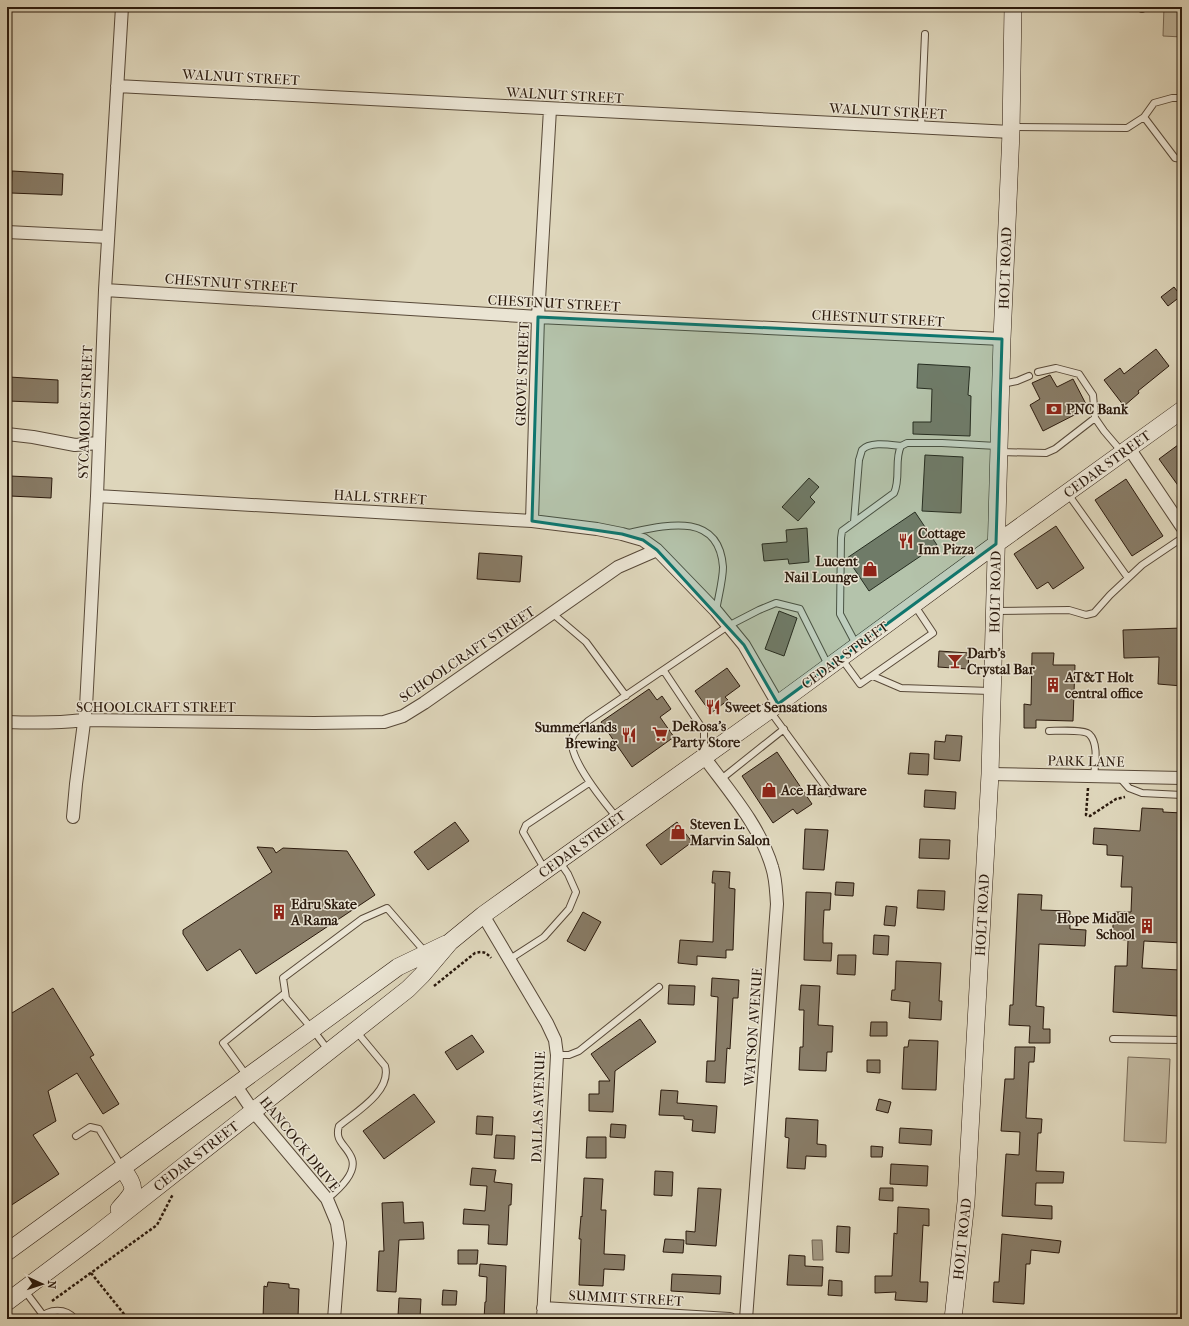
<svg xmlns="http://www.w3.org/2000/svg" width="1189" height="1326" viewBox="0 0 1189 1326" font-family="'IM FELL French Canon',serif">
<rect width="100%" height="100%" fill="#ded6bb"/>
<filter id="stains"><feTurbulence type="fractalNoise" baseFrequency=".005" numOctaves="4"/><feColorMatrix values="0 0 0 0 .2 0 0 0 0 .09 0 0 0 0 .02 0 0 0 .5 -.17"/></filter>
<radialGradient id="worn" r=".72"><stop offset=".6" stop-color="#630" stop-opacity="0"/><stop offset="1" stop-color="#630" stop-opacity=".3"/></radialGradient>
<path fill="#c0b69d" stroke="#766855" d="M1164 7H1182V37L1163 36Z
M1128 1057 1170 1059 1166 1143 1124 1141Z"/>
<path fill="#a19680" stroke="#726452" d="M812 1240H822L823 1260H813Z"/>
<path fill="#887c67" stroke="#2b1a0d" d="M12 171 63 174 62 195 11 193Z
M1174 287 1181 296 1168 306 1161 297Z
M1156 349 1169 366 1138 391 1139 393 1124 406 1104 380 1120 368 1124 374Z
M918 364 970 367 968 395 971 396 970 436 913 434V422H931L932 389 917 388Z
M1050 375 1057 387 1073 379 1088 408 1043 431 1030 405 1040 399 1032 383Z
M9 377 58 380V403L8 401Z
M1182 442V491L1159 459Z
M925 455 963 457 961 513 922 511Z
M10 476 52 478 51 498 10 496Z
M809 478 819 487 810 497 815 502 798 521 782 507Z
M1126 479 1163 536 1132 556 1095 500Z
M915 512 937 545 869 591 847 558Z
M1056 526 1084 568 1053 589 1048 582 1037 589 1014 554Z
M807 528 809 562 789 564 788 559 764 561 762 544 787 542 786 530Z
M479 553 522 556 520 582 477 579Z
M779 611 797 618 784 656 765 649Z
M1182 628V686L1158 684 1159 657 1124 658 1123 630Z
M939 651 969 653 968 669 938 667Z
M1032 653H1054L1053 665H1075L1073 721 1036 720V728H1024V704L1031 705Z
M727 668 740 686 725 697 728 700 711 713 695 691Z
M649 689 657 700 662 696 671 709 660 717 674 737 632 767 601 722Z
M946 735 962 736 960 761 934 759 935 741 945 742Z
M777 752 812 804 797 814 793 809 773 823 742 776Z
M910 753 929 754 928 775 908 774Z
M925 790 956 792 955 809 924 807Z
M1142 808 1163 809V812L1182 813V943L1144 941 1142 968 1180 970 1178 1016 1113 1012 1115 966H1127L1128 940 1112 939 1114 912H1131L1132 887H1121L1123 856 1107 855V845L1093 844 1094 828 1140 831Z
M455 822 469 841 428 870 414 852Z
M677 822 692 842 661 865 646 845Z
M805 829 828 830 824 870 803 869Z
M920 839 950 840 949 859 919 858Z
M257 847 273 848 276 853 283 848 347 851 375 895 256 974 240 949 207 971 183 934V930L272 872Z
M713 871 730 872 729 888 735 889 733 950H726V958L697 956V965L678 963 680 940 713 942 715 883H712Z
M836 882 854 883 853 896 835 895Z
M918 890 945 891 944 910 917 908Z
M806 892 831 893 830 910H824L823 931V943H832L831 961 804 960Z
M1018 894 1042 895 1041 910 1070 911V929L1086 930 1085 946 1039 944 1036 1006 1044 1007 1043 1029H1050V1043H1029L1030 1026 1009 1025 1010 1005H1013Z
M886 906 897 907 895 926 884 925Z
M583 912 601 922 585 951 567 941Z
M874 935 889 936 888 955 873 954Z
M838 955H856L855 975 837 974Z
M896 961 941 963 939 1001H942L941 1020 909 1018 910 1002 891 1000 892 990H895Z
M712 978 739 980 738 998H733L730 1049 727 1048 725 1083 706 1082 707 1061H715L718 997 711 996Z
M669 985 695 986 694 1005 668 1004Z
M801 985 820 986 818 1025 833 1026 832 1052H827L826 1071 799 1070 800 1047H803L804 1010H799Z
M53 988 94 1055 90 1057 119 1104 103 1114 77 1073 48 1091 56 1121 33 1135 59 1174 7 1208V1016Z
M640 1019 656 1042 615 1071 613 1112 589 1111V1094H599V1081H610L591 1054Z
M871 1022H887V1036H870Z
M472 1035 484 1052 457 1070 445 1052Z
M909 1040 938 1041 936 1090 902 1089 904 1047H908Z
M1015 1047H1035L1034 1062H1029L1026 1118 1042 1119 1041 1133H1038L1036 1171 1064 1172 1063 1183H1036L1035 1205 1052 1206V1219L1002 1216 1006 1154 1019 1155 1020 1132 1001 1131 1005 1079H1014Z
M867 1060H880V1073L867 1072Z
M661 1090 678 1091 677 1103 717 1106 715 1133 692 1131 693 1120 684 1119V1116L659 1115Z
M414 1094 435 1122 384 1159 363 1131Z
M879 1099 891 1102 888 1113 876 1110Z
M477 1116 493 1117 492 1135 476 1134Z
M786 1118 818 1120 817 1144 826 1145V1157L806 1156 805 1169 787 1168 789 1138 785 1137Z
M611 1124 626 1125 625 1138 610 1137Z
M900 1128 932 1130 931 1145 899 1143Z
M496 1135 515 1136 514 1159 494 1158Z
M587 1137H606V1158H586Z
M871 1146 883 1147 882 1157H871Z
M891 1164 928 1166 927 1186 890 1184Z
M472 1168 496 1170 494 1182 512 1184 511 1205H509L507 1245 488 1244 489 1225 463 1224 464 1209 485 1211 487 1186 470 1185Z
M655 1171 673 1172 672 1196 654 1195Z
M584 1178 603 1179 601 1210H606L604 1254 625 1255 624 1270 604 1269 603 1286 579 1285 581 1239H579L581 1216 582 1217Z
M698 1188 721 1189 716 1246 686 1244V1231L695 1232Z
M880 1188H893V1201L879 1200Z
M403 1202 404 1223 423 1222 424 1239 399 1240 396 1292 377 1291 379 1251H384L382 1203Z
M898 1207 929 1209V1226L923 1225 920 1282H928L927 1302 895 1300 896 1292 875 1293V1276H892L894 1233 897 1234Z
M837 1226 850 1227 849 1253 836 1252Z
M1002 1234 1061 1241 1059 1253 1031 1250 1030 1264H1026L1024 1304 993 1302 994 1282H999Z
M665 1239 684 1240 683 1253 663 1252Z
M458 1250H478L477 1264H458Z
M789 1255 805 1256V1266L823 1267 822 1286 787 1285Z
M480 1264 506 1266 504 1319H484L485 1302H486L487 1277 479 1276Z
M672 1274 721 1276 720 1294 671 1291Z
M829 1280 842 1281V1296L828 1295Z
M268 1282 289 1284V1288L299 1289 298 1317H286V1319H263L264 1286 267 1287Z
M443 1290 457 1291 456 1305H442Z
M399 1298 421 1299 420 1318 398 1316Z"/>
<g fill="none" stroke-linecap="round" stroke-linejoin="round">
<defs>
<path id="lane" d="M1142 9V7
M1144 117 1175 158 1182 159
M1012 127 1127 128 1144 117 1154 103 1172 98H1182
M921 128 925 34
M1038 372 1056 368 1079 374 1093 395 1095 418
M1002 384 1017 381 1029 376
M1000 452 1046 453 1055 449 1095 418 1104 431 1121 451
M1068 494 1128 578
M854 522 859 460C860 457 861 453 862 450 870 441 891 445 901 446
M628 533C666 525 719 511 723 567 723 580 718 598 716 611
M996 611 1069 610 1086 615 1094 613 1110 595 1142 565 1182 538
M552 613 586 642 626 696
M857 646 840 614 841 538 842 531 894 493C901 478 894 460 901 446L907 443H942L997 446
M841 658 860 684 933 633 915 606
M664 671 704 731V753
M873 676 901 688 990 691
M770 711 830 793
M1049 731C1057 731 1083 729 1089 734 1099 743 1095 764 1094 776
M1120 778 1129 788 1142 793 1182 795
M720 780 784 729
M617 818C605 803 564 755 573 736 575 731 584 725 588 721L728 626 759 610 776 603 800 609 828 665
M545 870 523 832 526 825 589 783
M510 959 544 937 569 909 576 892 568 874 559 861
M1113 1039 1182 1040
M328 1050 313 1030 286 998 283 978 362 919 387 908 426 953
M557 1055H569L579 1051 659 987
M247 1076 223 1043 285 993
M76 1136 90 1127 99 1129 122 1167
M327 1199C337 1191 357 1174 352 1159 347 1145 334 1142 339 1126 356 1112 392 1091 385 1066L356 1031
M25 1291 43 1315
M39 1319C49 1308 66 1308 75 1319"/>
<path id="street" d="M117 86 1011 132
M7 232 108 237
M105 290 538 317 1002 339
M7 434 33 437 75 445 98 443
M1129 448 1182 527
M97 496 532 521 597 529 622 534 643 540 657 550 716 611 744 645 778 704
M532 521 538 317 550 109
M7 722C33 723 59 723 84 720L314 723 384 722 403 716 424 703 618 567 657 550
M704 757C729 791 760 826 772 867 776 879 776 891 777 904L746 1319
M990 774 1182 778
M73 817 76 784 86 707 97 496 105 290 122 7
M483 915 547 1023 555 1040 557 1055 543 1319
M236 1086 253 1111 327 1199 337 1223 340 1243 334 1319
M543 1308 730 1319"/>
<path id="secondary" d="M119 1209C136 1190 137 1190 123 1169
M7 1252 398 967 446 944
M7 1302 95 1236 408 989 422 975 450 942 483 915 778 704 996 544 1182 410
M953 1319 966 1202 990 774 1002 339 1011 132 1013 7"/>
</defs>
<use href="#lane" stroke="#584938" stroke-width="8"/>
<use href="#street" stroke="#584938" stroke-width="14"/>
<use href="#secondary" stroke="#2b1a0d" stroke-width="18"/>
<path stroke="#2b1a0d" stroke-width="2.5" stroke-dasharray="3 2" stroke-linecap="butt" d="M1088 788 1086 815 1090 816 1116 799 1125 797
M434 986 475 953C483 951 486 952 491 958
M91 1273 128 1319
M52 1301 157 1225 173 1194"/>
<use href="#lane" stroke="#eae4d3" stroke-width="6"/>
<use href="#street" stroke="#eae4d3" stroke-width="12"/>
<use href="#secondary" stroke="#eae4d3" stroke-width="17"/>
</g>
<path fill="#0f766e" fill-opacity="0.2" stroke="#0f766e" stroke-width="3" stroke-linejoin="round" d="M538 317 1002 339 996 544 778 704 744 645 657 550 643 540 622 534 532 521Z"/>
<defs>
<symbol id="bank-bare" viewBox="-9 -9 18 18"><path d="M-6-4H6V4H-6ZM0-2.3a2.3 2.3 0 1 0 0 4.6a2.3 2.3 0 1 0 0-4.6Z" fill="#8f2418" stroke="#eae4d3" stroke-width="2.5" paint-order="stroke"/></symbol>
<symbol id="restaurant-bare" viewBox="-9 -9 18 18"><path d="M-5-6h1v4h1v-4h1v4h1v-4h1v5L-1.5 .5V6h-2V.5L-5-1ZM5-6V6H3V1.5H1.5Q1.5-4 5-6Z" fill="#8f2418" stroke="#eae4d3" stroke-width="2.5" paint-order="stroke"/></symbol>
<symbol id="shop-bare" viewBox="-9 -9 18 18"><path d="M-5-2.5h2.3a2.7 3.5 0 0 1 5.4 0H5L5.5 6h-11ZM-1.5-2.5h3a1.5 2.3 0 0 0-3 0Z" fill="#8f2418" stroke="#eae4d3" stroke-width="2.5" paint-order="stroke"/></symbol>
<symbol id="bar-bare" viewBox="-9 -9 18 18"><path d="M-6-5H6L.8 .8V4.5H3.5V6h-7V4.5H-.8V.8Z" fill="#8f2418" stroke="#eae4d3" stroke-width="2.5" paint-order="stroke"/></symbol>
<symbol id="building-bare" viewBox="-9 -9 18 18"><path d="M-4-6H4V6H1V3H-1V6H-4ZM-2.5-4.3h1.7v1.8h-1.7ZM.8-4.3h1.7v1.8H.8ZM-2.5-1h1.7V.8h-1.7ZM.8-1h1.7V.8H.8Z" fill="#8f2418" stroke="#eae4d3" stroke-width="2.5" paint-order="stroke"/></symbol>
<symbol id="supermarket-bare" viewBox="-9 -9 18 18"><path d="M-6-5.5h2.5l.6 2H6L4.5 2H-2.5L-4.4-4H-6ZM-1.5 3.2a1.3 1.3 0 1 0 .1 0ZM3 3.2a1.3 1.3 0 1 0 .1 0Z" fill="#8f2418" stroke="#eae4d3" stroke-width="2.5" paint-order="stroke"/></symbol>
</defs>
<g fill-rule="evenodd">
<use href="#bank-bare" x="1043" y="398" width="22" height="22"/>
<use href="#restaurant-bare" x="895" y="530" width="22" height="22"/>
<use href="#shop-bare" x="859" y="558" width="22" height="22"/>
<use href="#bar-bare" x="944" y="650" width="22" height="22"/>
<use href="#building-bare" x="1042" y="674" width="22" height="22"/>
<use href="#restaurant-bare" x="702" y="696" width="22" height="22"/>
<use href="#supermarket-bare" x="649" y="723" width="22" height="22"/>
<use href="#restaurant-bare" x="618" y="724" width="22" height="22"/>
<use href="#shop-bare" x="758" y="779" width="22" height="22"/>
<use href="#shop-bare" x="667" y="821" width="22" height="22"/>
<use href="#building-bare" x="268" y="901" width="22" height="22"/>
<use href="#building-bare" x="1136" y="915" width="22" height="22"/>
</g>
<g text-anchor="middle" stroke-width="3" stroke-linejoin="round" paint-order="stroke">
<g font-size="14" fill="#2b1a0d" stroke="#eae4d3">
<text transform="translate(241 77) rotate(3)" y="5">WALNUT STREET</text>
<text transform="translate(565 95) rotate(3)" y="5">WALNUT STREET</text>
<text transform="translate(888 111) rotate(3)" y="5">WALNUT STREET</text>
<text transform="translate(1005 268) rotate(-88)" y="5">HOLT ROAD</text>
<text transform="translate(231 283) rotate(4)" y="5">CHESTNUT STREET</text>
<text transform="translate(554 303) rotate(3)" y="5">CHESTNUT STREET</text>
<text transform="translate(878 318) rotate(3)" y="5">CHESTNUT STREET</text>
<text transform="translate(522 374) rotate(-88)" y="5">GROVE STREET</text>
<text transform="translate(85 412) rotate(-88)" y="5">SYCAMORE STREET</text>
<text transform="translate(1107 464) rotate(-36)" y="5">CEDAR STREET</text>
<text transform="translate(380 497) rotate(3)" y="5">HALL STREET</text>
<text transform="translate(995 592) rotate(-89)" y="5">HOLT ROAD</text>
<text transform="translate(467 654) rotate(-34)" y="5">SCHOOLCRAFT STREET</text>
<text transform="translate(845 655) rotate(-36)" y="5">CEDAR STREET</text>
<text x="156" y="712">SCHOOLCRAFT STREET</text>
<text transform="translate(1086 761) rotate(1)" y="5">PARK LANE</text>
<text transform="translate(582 844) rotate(-36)" y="5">CEDAR STREET</text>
<text transform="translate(982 915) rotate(-87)" y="5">HOLT ROAD</text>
<text transform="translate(753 1027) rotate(-86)" y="5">WATSON AVENUE</text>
<text transform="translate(538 1107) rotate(-88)" y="5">DALLAS AVENUE</text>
<text transform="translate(300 1144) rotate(51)" y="5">HANCOCK DRIVE</text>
<text transform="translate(196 1156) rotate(-38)" y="5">CEDAR STREET</text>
<text transform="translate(962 1239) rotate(-84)" y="5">HOLT ROAD</text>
<text transform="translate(626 1298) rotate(3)" y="5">SUMMIT STREET</text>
</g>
<g font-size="14" font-weight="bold" fill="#2b1a0d" stroke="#eae4d3" text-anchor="start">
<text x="1066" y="414">PNC Bank</text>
<text x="918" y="538">Cottage<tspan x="918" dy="16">Inn Pizza</tspan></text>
<text x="858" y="566" text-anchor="end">Lucent<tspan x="858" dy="16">Nail Lounge</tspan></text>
<text x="967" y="658">Darb's<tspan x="967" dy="16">Crystal Bar</tspan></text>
<text x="1065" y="682">AT&amp;T Holt<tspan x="1065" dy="16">central office</tspan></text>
<text x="725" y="712">Sweet Sensations</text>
<text x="672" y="731">DeRosa's<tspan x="672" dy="16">Party Store</tspan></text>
<text x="617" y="732" text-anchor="end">Summerlands<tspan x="617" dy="16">Brewing</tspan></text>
<text x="781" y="795">Ace Hardware</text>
<text x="690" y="829">Steven L.<tspan x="690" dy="16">Marvin Salon</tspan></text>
<text x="291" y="909">Edru Skate<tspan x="291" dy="16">A Rama</tspan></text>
<text x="1135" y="923" text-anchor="end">Hope Middle<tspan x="1135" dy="16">School</tspan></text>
</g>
</g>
<rect width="1189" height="1326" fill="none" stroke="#ded6bb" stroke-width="24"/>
<rect x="8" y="8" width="1173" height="1310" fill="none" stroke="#2b1a0d" stroke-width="2"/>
<rect x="12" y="12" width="1165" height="1302" fill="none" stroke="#2b1a0d"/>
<g transform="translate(42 1284) rotate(93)" stroke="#eae4d3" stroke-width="3" paint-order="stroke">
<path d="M0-3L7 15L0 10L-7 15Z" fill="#2b1a0d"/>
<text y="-6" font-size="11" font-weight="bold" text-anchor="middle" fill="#2b1a0d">N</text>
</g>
<rect width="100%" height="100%" filter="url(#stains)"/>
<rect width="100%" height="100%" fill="url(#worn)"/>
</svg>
